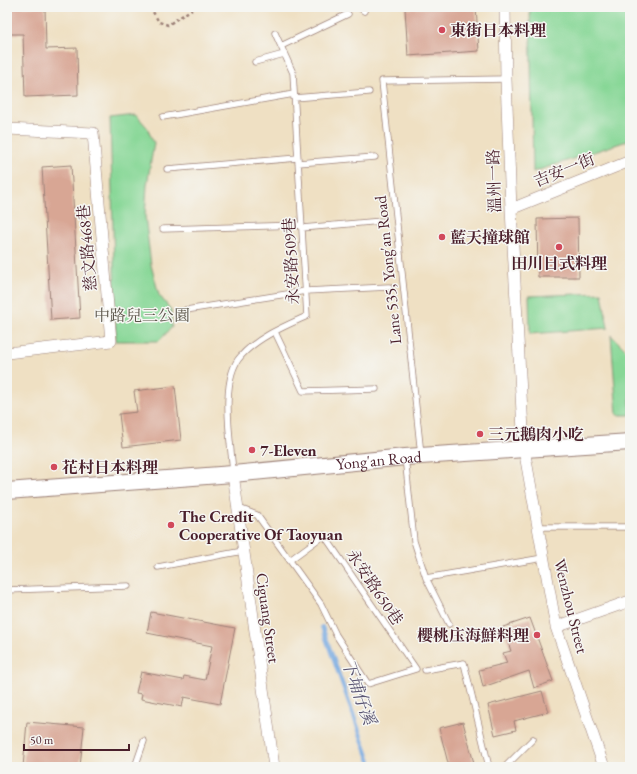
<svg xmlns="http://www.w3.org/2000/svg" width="637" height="774" font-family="'EB Garamond','Noto Serif TC',serif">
  <rect width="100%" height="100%" fill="#f6f6f2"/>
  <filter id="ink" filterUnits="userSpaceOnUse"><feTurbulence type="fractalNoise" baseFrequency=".025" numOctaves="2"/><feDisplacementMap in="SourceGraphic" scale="8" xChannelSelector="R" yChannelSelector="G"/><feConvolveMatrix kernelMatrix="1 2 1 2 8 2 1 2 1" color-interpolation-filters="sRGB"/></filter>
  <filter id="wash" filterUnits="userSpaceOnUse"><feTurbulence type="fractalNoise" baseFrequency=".012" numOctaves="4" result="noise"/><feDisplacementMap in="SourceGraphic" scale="16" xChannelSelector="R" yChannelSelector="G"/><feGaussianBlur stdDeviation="0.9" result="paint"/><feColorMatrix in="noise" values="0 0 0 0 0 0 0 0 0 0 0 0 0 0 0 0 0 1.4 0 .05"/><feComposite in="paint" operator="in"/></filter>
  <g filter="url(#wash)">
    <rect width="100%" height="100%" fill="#efe0c3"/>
    <!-- green -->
    <path fill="#87d796" stroke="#687b60" d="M530 7H630V140L533 172Z
      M136 115 146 126 154 143 147 185 145 216 151 265 159 295 171 310 172 327 159 341H116L110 118Z
      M602 293 608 328 530 334 529 296Z
      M611 335 630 354V415H617Z"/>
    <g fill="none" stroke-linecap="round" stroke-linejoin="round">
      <!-- stream -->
      <path stroke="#73a7e0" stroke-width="4" d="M322 627 372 767"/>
    </g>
    <g id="blocks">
      <!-- building -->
      <path fill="#d8a694" d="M7 7H45L46 49 77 48 78 95 25 97 23 34H7Z
        M430 7H476L479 51 408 56 405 9Z
        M71 165 80 318 51 320 42 167Z
        M578 218 579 277H538L537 219Z
        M175 386 181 440 123 447 119 414 137 412 134 391Z
        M151 612 235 628 220 704 184 697 182 707 141 699 142 694 136 693 141 672 183 680 184 676 205 680 212 646 147 633Z
        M530 618 553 681 534 688 529 671 483 687 479 670 507 663 503 653 511 651 503 627Z
        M542 691 548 712 514 721 516 730 495 735 488 705Z
        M27 722 84 727 80 767H23Z
        M463 722 475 767H449L439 728Z"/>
    </g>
  </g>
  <g filter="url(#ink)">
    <use href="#blocks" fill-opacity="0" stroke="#9c8077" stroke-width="1"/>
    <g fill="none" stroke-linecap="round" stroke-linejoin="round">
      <defs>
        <path id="lane" d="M359 7 364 11
          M281 46 348 14
          M255 62 284 54
          M294 98 369 92
          M163 117 294 94
          M298 163 375 157
          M167 169 298 158
          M302 228 382 221
          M163 229 302 225
          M186 310 306 291 389 287
          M275 332 303 391 376 389
          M421 455 382 81 506 79
          M405 457 414 541 426 578 449 624
          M233 473C231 443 219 379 241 356 258 337 285 326 307 316L293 73 275 33
          M236 507 257 515 321 604 336 635 368 684 416 669 324 535 290 560
          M538 527H629L630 530
          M158 567 243 551
          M426 578 543 558
          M7 590 128 586
          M425 670 464 663 489 767
          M135 767 144 741
          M505 767 533 739"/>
        <path id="street" d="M505 7 506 79 511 209 524 449 556 627 604 767
          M7 129 93 133 111 341 7 353
          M511 209 630 161
          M233 474 274 767
          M556 627 630 601"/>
        <g id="secondary">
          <path id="s1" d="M7 491 233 474 405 457 630 442"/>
        </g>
      </defs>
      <!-- lane casing -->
      <use href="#lane" stroke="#9c8077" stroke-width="7"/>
      <!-- street casing -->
      <use href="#street" stroke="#9c8077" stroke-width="12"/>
      <!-- secondary casing -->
      <use href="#secondary" stroke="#9c8077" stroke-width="18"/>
      <!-- path -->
      <path stroke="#9c8077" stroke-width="2.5" stroke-dasharray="3 3" stroke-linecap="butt" d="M150 7 159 22 168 25 195 7"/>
      <!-- lane -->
      <use href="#lane" stroke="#fff" stroke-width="5.5"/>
      <!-- street -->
      <use href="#street" stroke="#fff" stroke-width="11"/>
      <!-- secondary -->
      <use href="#secondary" stroke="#fff" stroke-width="16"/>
    </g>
  </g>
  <!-- markers -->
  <g fill="#d1495b" stroke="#f6f6f2" stroke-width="1.5">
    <circle cx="442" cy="30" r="4"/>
    <circle cx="442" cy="237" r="4"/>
    <circle cx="559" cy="247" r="4"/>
    <circle cx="480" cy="434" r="4"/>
    <circle cx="252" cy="450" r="4"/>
    <circle cx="54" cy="467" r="4"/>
    <circle cx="171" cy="525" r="4"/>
    <circle cx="537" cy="635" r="4"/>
  </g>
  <g text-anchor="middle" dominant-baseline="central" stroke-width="3" stroke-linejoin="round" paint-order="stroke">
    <!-- poi labels -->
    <g font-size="16" font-weight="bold" fill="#4a1f2b" stroke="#f6f6f2" text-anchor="start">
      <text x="450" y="30">東街日本料理</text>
      <text x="450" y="237">藍天撞球館</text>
      <text x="559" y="263" text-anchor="middle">田川日式料理</text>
      <text x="488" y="434">三元鵝肉小吃</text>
      <text x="260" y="450">7-Eleven</text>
      <text x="62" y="467">花村日本料理</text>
      <text x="179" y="516">The Credit<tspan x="179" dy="18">Cooperative Of Taoyuan</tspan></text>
      <text x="529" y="635" text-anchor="end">櫻桃庒海鮮料理</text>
    </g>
    <!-- street labels -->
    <g font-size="16" fill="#4a1f2b" stroke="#f6f6f2">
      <text transform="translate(564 170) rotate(-22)">吉安一街</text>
      <text transform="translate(494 181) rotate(-92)">溫州一路</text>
      <text transform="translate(87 248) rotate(-95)">慈文路468巷</text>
      <text transform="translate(291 261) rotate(-93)">永安路509巷</text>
      <text transform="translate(388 270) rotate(-96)">Lane 535, Yong'an Road</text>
      <text stroke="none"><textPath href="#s1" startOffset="373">Yong'an Road</textPath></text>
      <text transform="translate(375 587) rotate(56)">永安路650巷</text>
      <text transform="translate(571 606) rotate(76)">Wenzhou Street</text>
      <text transform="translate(268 618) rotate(82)">Ciguang Street</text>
    </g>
    <!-- park labels -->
    <g font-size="16" fill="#5c564b" stroke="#f6f6f2">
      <text x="142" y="315">中路兒三公園</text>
    </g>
    <!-- water labels -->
    <g font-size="17" font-style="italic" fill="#5a5573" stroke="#f6f6f2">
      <text transform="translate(359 692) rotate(70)">下埔仔溪</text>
    </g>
  </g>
  <!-- margin -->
  <rect width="637" height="774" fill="none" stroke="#f6f6f2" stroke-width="24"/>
  <!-- scale -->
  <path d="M24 744v6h105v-6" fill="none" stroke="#4a1f2b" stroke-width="2"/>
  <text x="30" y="744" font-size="12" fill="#4a1f2b" stroke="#f6f6f2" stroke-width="3" paint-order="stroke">50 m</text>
</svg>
